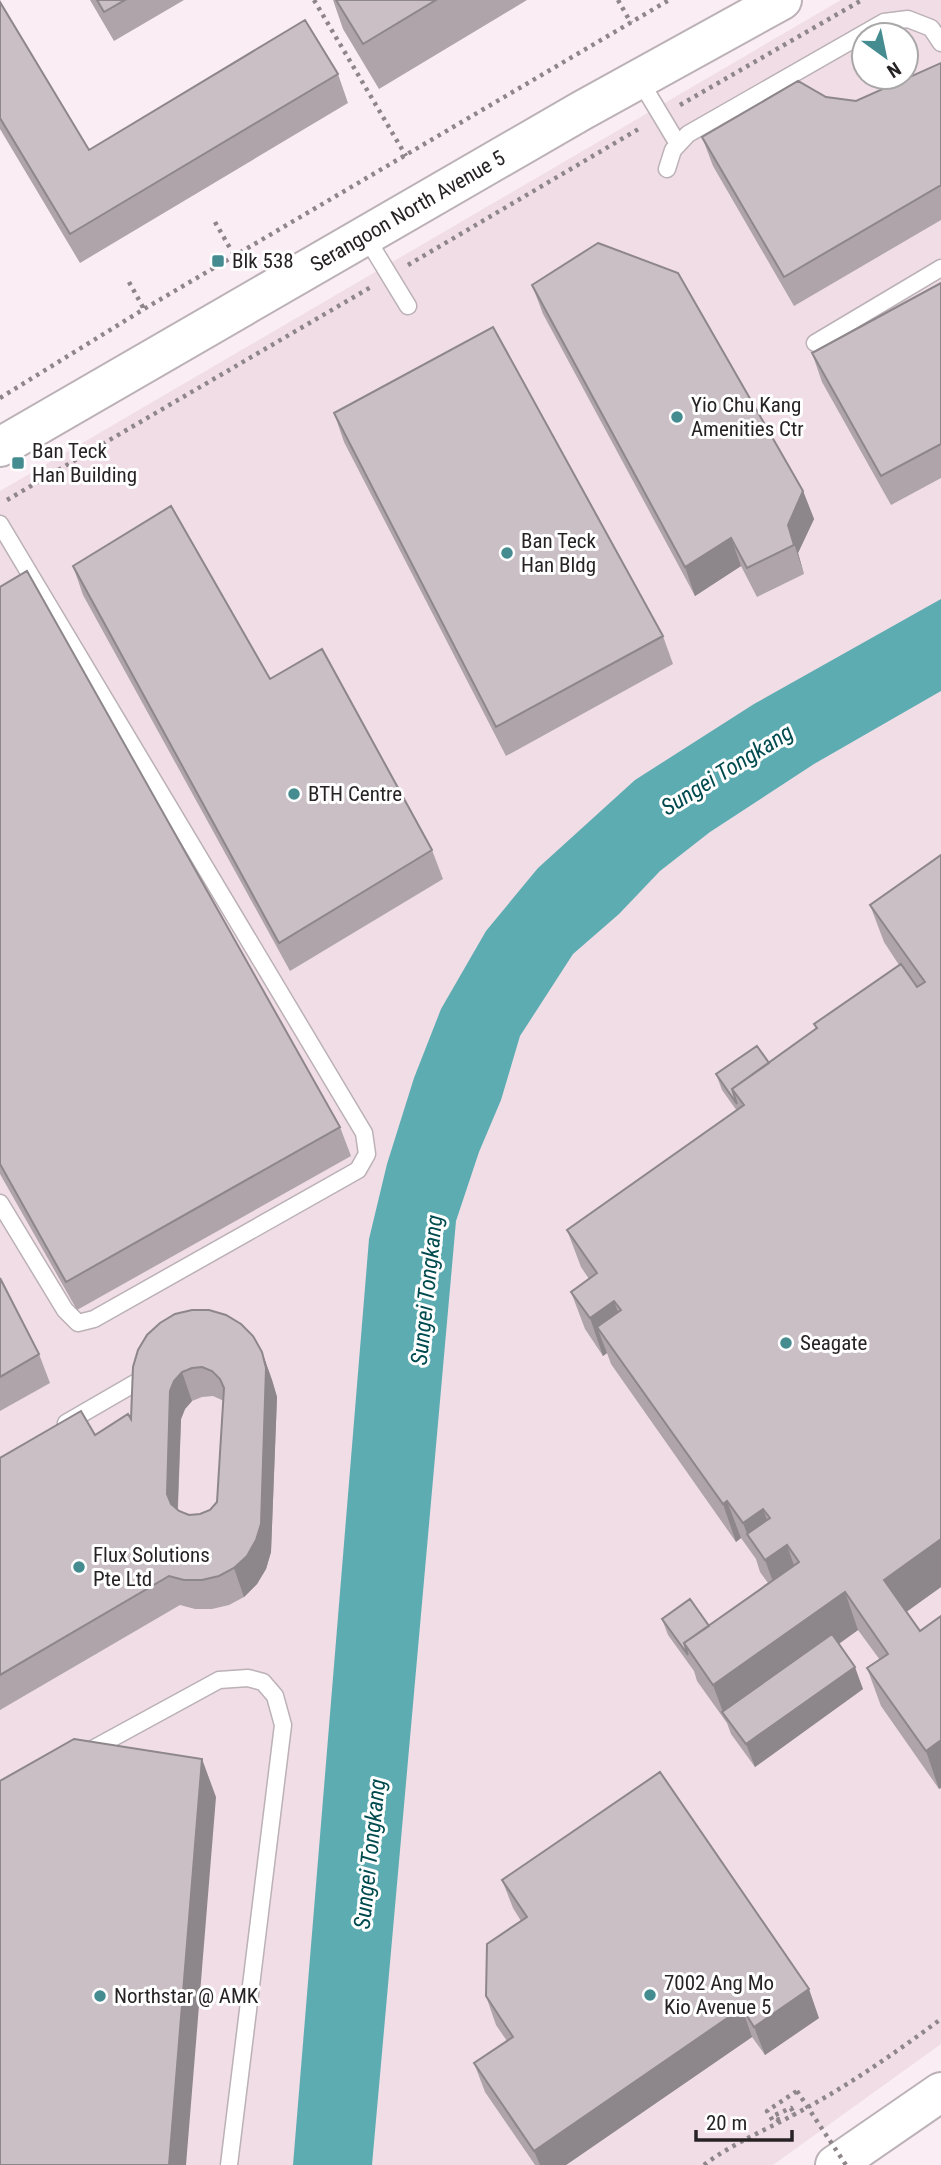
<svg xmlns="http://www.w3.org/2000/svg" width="941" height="2165" font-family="'Roboto Condensed',sans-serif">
  <rect width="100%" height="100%" fill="#faeef4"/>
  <!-- built -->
  <path fill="#f0dde6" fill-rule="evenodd" d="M841 0H941V2044L773 2165H0V491ZM864 35H906V77H864Z"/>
  <!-- water -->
  <path fill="#5dacb2" d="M941 599V691L814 764 710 832 660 871 619 914 573 954 520 1036 501 1100 479 1152 456 1221 372 2165H293L369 1239 387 1164 414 1078 441 1009 486 931 538 868 635 780 754 704Z"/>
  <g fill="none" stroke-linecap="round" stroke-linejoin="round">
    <defs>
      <path id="lane" d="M639 79 678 144
        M667 169 673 150 688 134 884 22 908 19 931 28 941 43
        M366 237 408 306
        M815 343 941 268
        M0 524 364 1133 367 1154 358 1170 94 1319 78 1323 65 1310 0 1203
        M66 1423 149 1375
        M87 1752 219 1680 248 1678 263 1682 275 1696 283 1725 229 2165"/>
      <g id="secondary">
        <path id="s1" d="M0 447 581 111 782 0"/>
      </g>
      <path id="primary" d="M835 2165 941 2092"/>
    </defs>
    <!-- lane casing -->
    <use href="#lane" stroke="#bbb1b6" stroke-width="19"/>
    <!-- secondary casing -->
    <use href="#secondary" stroke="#bbb1b6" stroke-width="42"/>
    <!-- primary casing -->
    <use href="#primary" stroke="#bbb1b6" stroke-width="42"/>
    <!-- path -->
    <path stroke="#8e868a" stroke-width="4.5" stroke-dasharray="3.5 5" stroke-linecap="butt" d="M314 0 406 156
      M618 0 631 23
      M680 105 862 0
      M215 222 234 255
      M408 265 642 127
      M129 282 144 309
      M0 398 144 309 669 0
      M7 500 371 287
      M780 2119 773 2121 767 2111 797 2091
      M779 2122 775 2115 791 2108 794 2114 792 2115
      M704 2165C733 2143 766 2130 797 2113 848 2086 895 2053 941 2019"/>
    <!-- lane -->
    <use href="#lane" stroke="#fff" stroke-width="16"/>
    <!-- secondary -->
    <use href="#secondary" stroke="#fff" stroke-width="38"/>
    <!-- primary -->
    <use href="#primary" stroke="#fff" stroke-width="38"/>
    <!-- path-bridge -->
    <path stroke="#8e868a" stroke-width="4.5" stroke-dasharray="3.5 5" stroke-linecap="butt" d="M797 2091 846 2165"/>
  </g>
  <!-- wall -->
  <path fill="#aea4a9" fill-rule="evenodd" d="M90 0H184L114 41Z
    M333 0H527L379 89 343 29Z
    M0 2 89 150 338 74 348 103 80 263 0 129Z
    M941 63V220L794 306 713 166 702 137 826 97 856 101Z
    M941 283V478L891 505 822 382 812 353Z
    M532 285 803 491 814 519 798 553 804 574 757 597 741 566 695 596 543 314Z
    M334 413 663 636 673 664 506 756 344 442Z
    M73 566 270 679 432 850 443 879 290 971 83 595Z
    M0 587 340 1127 351 1156 77 1310 0 1174Z
    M941 855V1587L906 1611 939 1789 881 1706 867 1668 880 1660 858 1630 839 1644 863 1689 755 1767 731 1734 727 1723 697 1681 694 1671 668 1635 662 1619 709 1626 768 1583 760 1572 756 1559 741 1538 736 1542 611 1364 607 1353 603 1356 585 1329 571 1292 589 1279 581 1267 567 1230 737 1111 722 1090 716 1074 769 1063 816 1029 814 1024 899 965 884 942 870 905Z
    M0 1278 39 1354 50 1383 0 1411Z
    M262 1352 272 1380 277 1397 271 1552 266 1569 257 1584 244 1597 229 1605 212 1609H195L180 1605 0 1710V1458L95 1435 131 1419 133 1367ZM213 1396 224 1401 217 1502 210 1510 200 1514 189 1515 178 1510 181 1419 185 1409 192 1401 202 1397Z
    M502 1880 819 2018 765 2055 752 2037 566 2165H535L485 2092 474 2063 507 2041 496 2025 486 1996 521 1921 513 1908Z"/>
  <!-- shaded-wall -->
  <path fill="#8d868a" d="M803 491 814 519 798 553 804 574 788 525Z
    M731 538 741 566 695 596 685 567Z
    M614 1301 628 1339 597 1327 607 1353 603 1356 590 1318Z
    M262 1352 272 1380 277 1397 271 1552 266 1569 257 1584 244 1597 234 1568Z
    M182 1372 192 1401 185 1409 181 1419 177 1523 167 1494 170 1391 174 1381Z
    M727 1501 741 1538 736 1542 723 1504Z
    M763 1509 777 1546 748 1536 743 1523Z
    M941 1539V1587L898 1618 884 1580Z
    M787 1545 800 1583 779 1598 765 1560Z
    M845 1592 858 1630 729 1721 722 1712 727 1723 713 1685Z
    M855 1667 863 1689 755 1767 746 1744Z
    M941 1740V1788L939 1789 926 1751Z
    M202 1759 216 1797 186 2165H169Z
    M809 1989 819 2018 765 2055 754 2027Z
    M742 2008 752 2037 566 2165H540L534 2151Z"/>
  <!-- building -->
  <path fill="#cabfc5" stroke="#8d868a" stroke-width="2" fill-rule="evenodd" d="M97 0H125L104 12Z
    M336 0H436L363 44Z
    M0 2 89 150 305 20 338 74 70 234 0 118Z
    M941 63V185L784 277 702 137 798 81 826 97 856 101Z
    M598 243 678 273 803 491 788 525 794 545 747 568 731 538 685 567 532 285Z
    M941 283V444L881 476 812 353Z
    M493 327 663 636 496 727 334 413Z
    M171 506 270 679 322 649 432 850 279 943 73 566Z
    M27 571 340 1127 66 1282 0 1164V587Z
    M941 855V1539L884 1580 920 1631 941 1616V1740L926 1751 867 1668 888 1654 845 1592 713 1685 684 1643 799 1562 787 1545 765 1560 747 1534 770 1518 763 1509 743 1523 727 1501 723 1504 597 1327 621 1310 614 1301 590 1318 571 1292 597 1273 567 1230 744 1105 732 1089 817 1028 814 1024 901 964 917 987 925 982 870 905Z
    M757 1046 769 1063 732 1089 737 1104 716 1074Z
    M0 1278 39 1354 0 1377Z
    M192 1310H209L226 1315 241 1324 253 1336 262 1352 266 1368 261 1524 256 1540 247 1556 234 1568 219 1576 202 1580H184L169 1576 0 1675V1458L81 1411 95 1435 128 1414 131 1419 133 1367 138 1350 147 1335 160 1323 175 1314ZM202 1367 212 1371 220 1379 224 1388 217 1502 210 1510 200 1514 189 1515 179 1511 171 1504 167 1494 170 1391 174 1381 182 1372 192 1368Z
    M690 1599 709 1626 684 1643 688 1655 662 1619Z
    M832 1634 855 1667 746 1744 722 1712Z
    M74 1739 202 1759 169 2165H0V1781Z
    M660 1772 809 1989 754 2027 742 2008 534 2151 474 2063 513 2037 486 1996 487 1944 527 1917 502 1880Z"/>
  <!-- markers -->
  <g fill="#458c91" stroke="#fff" stroke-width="2.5">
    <rect x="211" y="254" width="14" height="14" rx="3.5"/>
    <circle cx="677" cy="417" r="7"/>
    <rect x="11" y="456" width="14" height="14" rx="3.5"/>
    <circle cx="507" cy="553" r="7"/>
    <circle cx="294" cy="794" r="7"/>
    <circle cx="786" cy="1343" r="7"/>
    <circle cx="79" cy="1567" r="7"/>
    <circle cx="650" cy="1995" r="7"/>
    <circle cx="100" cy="1996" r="7"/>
  </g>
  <g text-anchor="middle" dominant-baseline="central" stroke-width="6" stroke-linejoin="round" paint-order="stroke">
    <!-- street labels -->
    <g font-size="21" fill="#272325" stroke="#fff">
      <text stroke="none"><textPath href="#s1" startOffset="471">Serangoon North Avenue 5</textPath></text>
    </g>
    <!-- poi labels -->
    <g font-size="21" fill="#272325" stroke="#fff" text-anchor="start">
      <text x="232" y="261">Blk 538</text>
      <text x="691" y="405">Yio Chu Kang<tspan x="691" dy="24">Amenities Ctr</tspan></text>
      <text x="32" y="451">Ban Teck<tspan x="32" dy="24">Han Building</tspan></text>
      <text x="521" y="541">Ban Teck<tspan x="521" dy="24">Han Bldg</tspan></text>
      <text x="308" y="794">BTH Centre</text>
      <text x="800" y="1343">Seagate</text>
      <text x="93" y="1555">Flux Solutions<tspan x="93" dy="24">Pte Ltd</tspan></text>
      <text x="664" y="1983">7002 Ang Mo<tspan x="664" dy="24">Kio Avenue 5</tspan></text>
      <text x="114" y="1996">Northstar @ AMK</text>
    </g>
    <!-- water labels -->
    <g font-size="23" font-style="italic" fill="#004b4f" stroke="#fff">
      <text transform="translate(727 770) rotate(-32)">Sungei Tongkang</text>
      <text transform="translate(427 1290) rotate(-84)">Sungei Tongkang</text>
      <text transform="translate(370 1854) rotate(-84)">Sungei Tongkang</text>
    </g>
  </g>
  <!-- north arrow -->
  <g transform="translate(885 56) rotate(147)"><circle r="33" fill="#ffffff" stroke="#a9a7a8" stroke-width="2"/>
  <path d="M0-5L12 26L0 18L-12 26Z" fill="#458c91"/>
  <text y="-10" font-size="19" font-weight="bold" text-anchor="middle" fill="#272325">N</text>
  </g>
  <!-- scale -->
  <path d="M696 2130v10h96v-10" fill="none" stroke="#272325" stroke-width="3.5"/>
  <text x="706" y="2130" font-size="21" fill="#272325" stroke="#ffffff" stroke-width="5" paint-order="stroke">20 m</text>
</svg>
